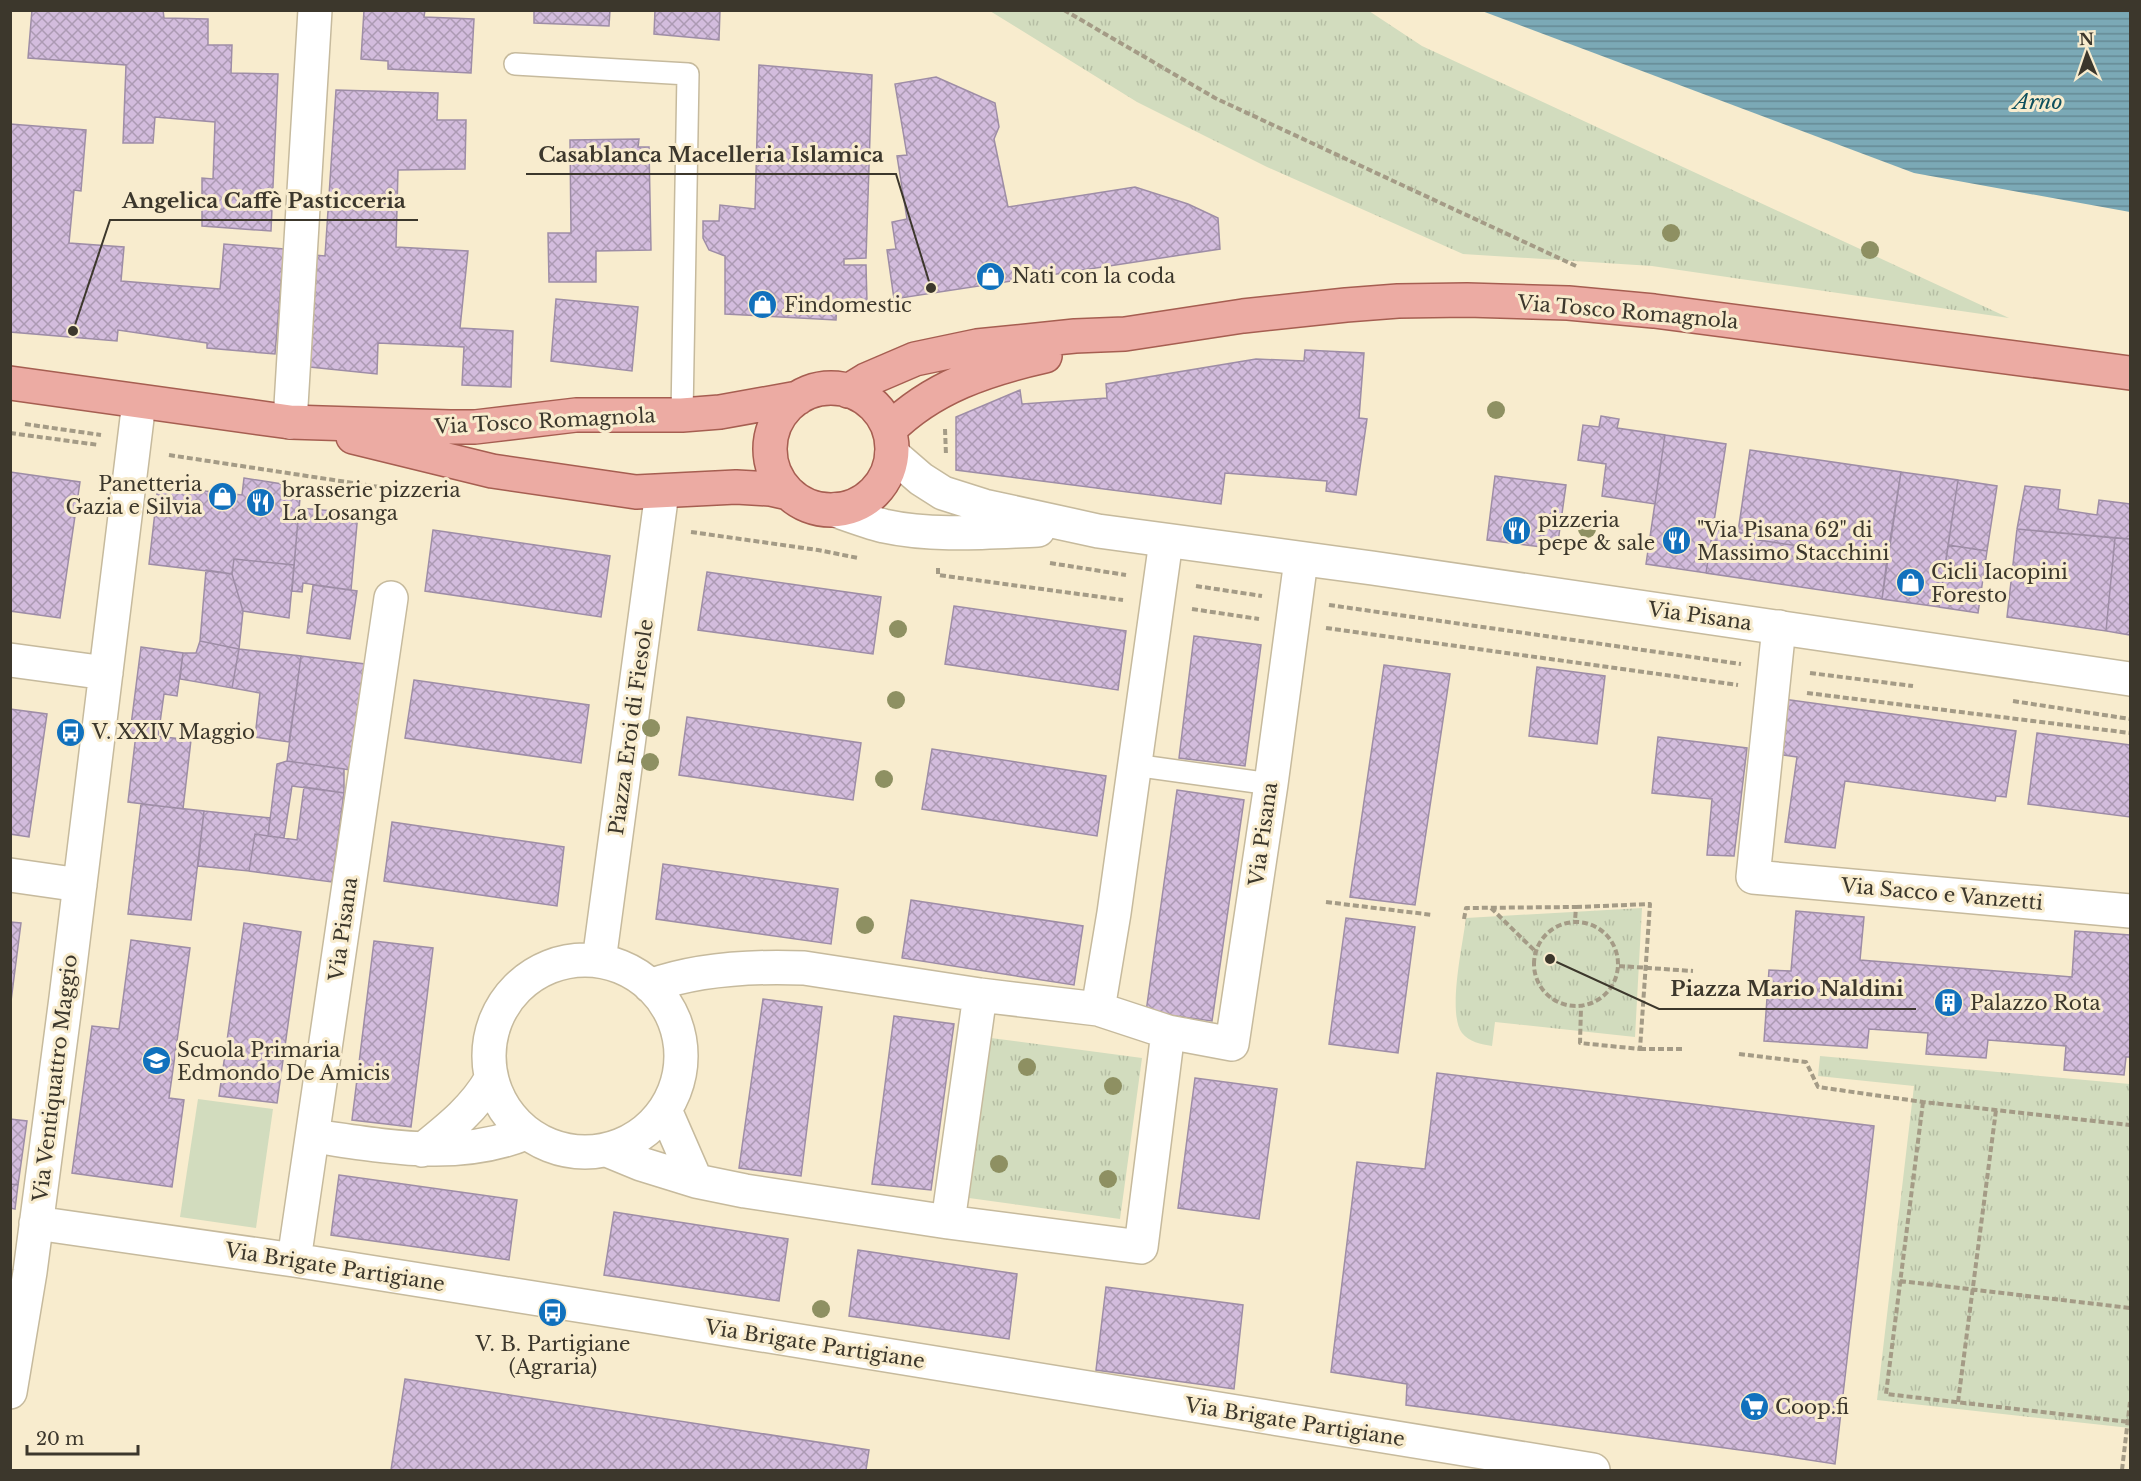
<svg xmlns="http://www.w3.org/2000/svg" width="2141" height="1481" font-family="'Libre Baskerville',serif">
  <defs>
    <pattern id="grass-tufts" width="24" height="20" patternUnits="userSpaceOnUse" patternTransform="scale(1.5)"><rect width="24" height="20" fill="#d2dcbe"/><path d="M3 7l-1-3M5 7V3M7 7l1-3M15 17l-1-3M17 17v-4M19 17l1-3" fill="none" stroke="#b5bda3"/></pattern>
    <pattern id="water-rules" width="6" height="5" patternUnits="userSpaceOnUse" patternTransform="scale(1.5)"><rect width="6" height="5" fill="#7ba9b6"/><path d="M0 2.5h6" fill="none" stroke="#668a94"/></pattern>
    <pattern id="building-cross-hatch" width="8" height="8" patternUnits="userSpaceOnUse" patternTransform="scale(1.5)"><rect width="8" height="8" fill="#d3bcdd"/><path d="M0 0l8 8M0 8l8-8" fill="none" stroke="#ac9ab3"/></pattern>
  </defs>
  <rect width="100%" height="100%" fill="#f8ecce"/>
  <!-- grass -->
  <path fill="url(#grass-tufts)" d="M990 11H1369L1422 46 2009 318 1652 266 1463 254 1267 167 1137 102Z
    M1642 908 1635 1037 1495 1022 1492 1046C1481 1044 1469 1042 1462 1033 1447 1013 1463 944 1466 918Z
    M991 1038 1142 1058 1120 1219 969 1198Z
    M1820 1056 2130 1084V1428L1877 1400 1914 1086 1818 1076Z"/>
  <!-- pitch -->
  <path fill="#d2dcbe" d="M198 1099 273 1109 256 1228 180 1217Z"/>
  <!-- water -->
  <path fill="url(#water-rules)" d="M1482 11H2130V212L1914 173Z"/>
  <!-- building -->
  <path fill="url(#building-cross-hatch)" stroke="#9e8da6" stroke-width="1.5" d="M32 10H163L164 18 208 19V45H232L231 73 278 74 271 231 202 226V178L213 179 215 122 155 117 153 143H123L126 65 28 58Z
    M364 10H425L424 17 474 19 471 73 388 69V61L361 59Z
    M534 10H610L609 26 534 23Z
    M655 10H720L719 40 654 34Z
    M759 65 872 75 866 258 844 259V265H866L867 302H837L836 320 725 314V256L709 250 703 238V221H719L720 205 755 209Z
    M936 77 995 103 999 127 994 139 1008 207 1135 187 1188 204 1218 218 1220 249 894 299 887 250 896 249 892 222 907 219 897 156 907 155 895 84Z
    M336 90 438 93 437 120H466L465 169 398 170 396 247 468 251 460 328 513 331 511 387 462 385 464 347 378 343 377 374 310 367 315 255 325 256Z
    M10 124 86 130 81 191 74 190 69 243 124 247 121 281 220 289 224 244 284 249 275 354 207 348V343L118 330 117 341 10 332Z
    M639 139 638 147H649L651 250 596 251V282H549L548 233H571L570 140Z
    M556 299 638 307 632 371 551 361Z
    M1305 350 1364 353 1359 418 1367 419 1356 495 1326 491 1327 481 1225 473 1221 504 956 470V417L1020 390 1022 404 1107 398 1106 384 1256 359 1304 361Z
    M1601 416 1619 419 1617 428 1665 435 1655 504 1602 496 1606 464 1578 460 1583 425 1599 427Z
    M1665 435 1726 444 1706 573 1646 564Z
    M1750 450 1901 472 1887 559 1758 540 1759 536 1738 532Z
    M10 472 80 482 60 618 10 611Z
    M1901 472 1958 480 1939 607 1882 599Z
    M1495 476 1566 485 1557 549 1487 540Z
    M244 478 301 487 294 565 234 559 232 574 149 564 158 486 242 495Z
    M1958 480 1997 486 1987 551 1948 545Z
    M2025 486 2060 490 2058 509 2097 515 2099 500 2130 504V539L2017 529Z
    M299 508 358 513 351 590 303 583 302 592 292 591Z
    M1713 529 1759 536 1758 540 1887 559 1882 599 1706 573Z
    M2017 529 2115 538 2106 631 2007 617Z
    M433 530 610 556 601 617 425 591Z
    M2115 538 2130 539V635L2106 631Z
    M1948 545 1987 551 1978 613 1939 607Z
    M234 559 294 565 289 618 243 611 232 574Z
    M206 570 232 574 243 611 239 649 200 641Z
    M707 572 881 597 873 654 698 630Z
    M313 585 357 591 350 639 307 633Z
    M954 606 1126 631 1118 690 945 664Z
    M1194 636 1261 645 1245 766 1179 758Z
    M200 641 239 649 232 688 180 679 183 653H196Z
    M141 647 183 653 177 696 164 694 158 737 130 733Z
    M239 649 301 656 289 742 255 737 260 693 232 688Z
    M301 656 365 664 350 770 287 761Z
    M1384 665 1450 674 1415 905 1350 897Z
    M1537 667 1605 676 1597 744 1529 736Z
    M414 680 589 705 581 763 405 738Z
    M1783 699 2016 731 2006 797 1996 796 1995 801 1845 781 1835 848 1785 842 1797 757 1776 754Z
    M10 709 47 714 29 837 10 834Z
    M687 717 861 743 853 800 679 775Z
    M2037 733 2130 745V817L2028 804Z
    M136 734 191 740 183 809 128 802Z
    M1658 737 1747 748 1734 856 1707 855 1712 799 1652 793Z
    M932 749 1106 776 1097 836 922 809Z
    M287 761 344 769V793L292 786 284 838 268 836 277 764Z
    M304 787 344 793 332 882 249 871 255 834 297 840Z
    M1177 790 1244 800 1212 1021 1146 1012Z
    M141 804 204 811 191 920 128 914Z
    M204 811 270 818 268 836 255 834 249 871 198 866Z
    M392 822 564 847 557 906 384 881Z
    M663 864 838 889 831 944 656 919Z
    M911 900 1083 926 1074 985 902 958Z
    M1796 911 1864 917 1860 960 2072 977 2075 931 2130 935V1057H2126L2124 1075 2064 1070 2066 1046 1988 1040 1986 1058 1926 1054 1928 1033 1869 1029 1867 1048 1764 1041 1769 970 1791 971Z
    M1346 918 1415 927 1398 1053 1329 1044Z
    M10 922 21 923 10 1009Z
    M244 923 301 932 277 1103 219 1096Z
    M131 940 190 948 169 1098 184 1100 172 1187 72 1173 92 1026 119 1029Z
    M374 941 433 948 411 1127 352 1120Z
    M763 999 822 1007 801 1176 739 1168Z
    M894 1016 954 1024 931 1190 872 1184Z
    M1437 1073 1874 1126 1835 1464 1770 1454 1406 1405 1407 1384 1331 1372 1357 1162 1425 1169Z
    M1195 1078 1277 1089 1259 1219 1178 1208Z
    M10 1119 27 1121 18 1185 10 1184Z
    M339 1175 517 1200 509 1260 331 1235Z
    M10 1184 18 1185 15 1209 10 1208Z
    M614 1212 788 1239 779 1301 604 1275Z
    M858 1250 1017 1274 1009 1339 849 1316Z
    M1106 1287 1243 1305 1234 1389 1096 1370Z
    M405 1379 869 1450 866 1470H391Z"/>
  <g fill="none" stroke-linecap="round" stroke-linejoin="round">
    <defs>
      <path id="lane" d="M515 64 688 74 682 415
        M1134 765 1271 784"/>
      <path id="street" d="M290 422 315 10
        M1779 627 1753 877 2130 911
        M10 660 106 673
        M10 875 80 885
        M489 1056a96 96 0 1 1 192 0a96 96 0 1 1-192 0Z
        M599 961 662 492
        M650 986C697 969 754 966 804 968L980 995 1098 1009 1168 1032 1232 1044 1271 784 1301 560
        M1098 1009 1114 913 1166 541
        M665 1110 696 1181
        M313 1136C385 1146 456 1161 526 1133
        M422 1150C448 1129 474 1109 491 1079
        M607 1150 641 1164 696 1181 745 1191 948 1222 1141 1247 1168 1032
        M948 1222 980 995
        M36 1223 294 1260 646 1316 1593 1470
        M294 1260 391 598
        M10 1392 30 1272 66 998 139 402"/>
      <path id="secondary" d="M892 454 921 479 943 493 984 506 1098 531 1372 568 2130 679
        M835 510C852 516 868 522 884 526 934 537 988 532 1038 530"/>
      <path id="primary" d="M10 383 290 422 450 427H475L576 415H682L720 412 798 398
        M770 449a61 61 0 1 1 122 0a61 61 0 1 1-122 0Z
        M848 391 866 380 915 359 977 346 1075 336 1125 334 1243 316 1346 305 1398 301 1467 300 1568 303 1654 311 2130 373
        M889 430C932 387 987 369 1045 356
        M353 437 492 471 636 492 736 487 770 489 788 493"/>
    </defs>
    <!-- lane casing -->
    <use href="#lane" stroke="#c6ba9d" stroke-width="24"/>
    <!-- street casing -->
    <use href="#street" stroke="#c6ba9d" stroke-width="36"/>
    <!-- secondary casing -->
    <use href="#secondary" stroke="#c6ba9d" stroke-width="36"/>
    <!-- primary casing -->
    <use href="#primary" stroke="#a65e51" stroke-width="36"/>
    <!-- path -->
    <path stroke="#a49b86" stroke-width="4" stroke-dasharray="6 3" stroke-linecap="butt" d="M1064 10 1215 98 1576 266
      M25 424 101 435
      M945 429 946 455
      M10 433 99 445
      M169 455 419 493
      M691 532 818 550 858 558
      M1050 563 1126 575
      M938 568V575L1123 600
      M1196 586 1262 596
      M1329 605 1741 664
      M1192 609 1259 619
      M1326 628 1738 685
      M1810 673 1913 686
      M1807 693 2130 733
      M2013 701 2130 719
      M1326 902 1433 915
      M1576 907 1650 904 1640 1049 1580 1043 1581 1007
      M1491 908 1535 951
      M1464 919 1466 908 1576 907 1575 921
      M1534 964a42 42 0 1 1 84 0a42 42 0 1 1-84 0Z
      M1619 966 1693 971
      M1640 1049H1684
      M1739 1054 1806 1062 1818 1087 1923 1102 2130 1125
      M1923 1102 1886 1394 2129 1422
      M1900 1281 2130 1308
      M1958 1402 1996 1110
      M2122 1470 2130 1402"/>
    <!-- lane -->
    <use href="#lane" stroke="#fff" stroke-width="21"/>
    <!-- street -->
    <use href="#street" stroke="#fff" stroke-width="33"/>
    <!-- secondary -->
    <use href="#secondary" stroke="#fff" stroke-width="33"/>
    <!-- primary -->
    <use href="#primary" stroke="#ecaba3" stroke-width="33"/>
  </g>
  <!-- trees -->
  <g fill="#8e9062">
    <circle cx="1671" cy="233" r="9"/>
    <circle cx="1870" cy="250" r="9"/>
    <circle cx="1496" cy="410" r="9"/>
    <circle cx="1587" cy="529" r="9"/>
    <circle cx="898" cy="629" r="9"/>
    <circle cx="896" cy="700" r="9"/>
    <circle cx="651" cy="728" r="9"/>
    <circle cx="650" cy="762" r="9"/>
    <circle cx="884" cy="779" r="9"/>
    <circle cx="865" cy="925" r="9"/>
    <circle cx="1027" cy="1067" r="9"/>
    <circle cx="1113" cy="1086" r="9"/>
    <circle cx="999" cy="1164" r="9"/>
    <circle cx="1108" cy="1179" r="9"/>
    <circle cx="821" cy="1309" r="9"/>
  </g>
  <!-- icons -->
  <defs>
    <symbol id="shop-disc" viewBox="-11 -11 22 22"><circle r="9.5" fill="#1171bd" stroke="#f8ecce"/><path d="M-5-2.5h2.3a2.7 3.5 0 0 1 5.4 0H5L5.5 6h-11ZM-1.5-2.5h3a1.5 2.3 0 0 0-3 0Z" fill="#fff"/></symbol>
    <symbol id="restaurant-disc" viewBox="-11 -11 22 22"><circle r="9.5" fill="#1171bd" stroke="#f8ecce"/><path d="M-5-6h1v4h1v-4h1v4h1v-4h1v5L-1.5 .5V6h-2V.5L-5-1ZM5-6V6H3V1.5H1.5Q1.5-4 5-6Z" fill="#fff"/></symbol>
    <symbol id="bus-disc" viewBox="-11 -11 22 22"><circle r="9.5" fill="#1171bd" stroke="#f8ecce"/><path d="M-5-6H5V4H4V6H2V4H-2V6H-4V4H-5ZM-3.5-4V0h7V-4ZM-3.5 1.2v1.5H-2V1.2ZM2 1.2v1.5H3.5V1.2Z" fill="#fff"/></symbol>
    <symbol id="building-disc" viewBox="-11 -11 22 22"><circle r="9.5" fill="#1171bd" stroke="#f8ecce"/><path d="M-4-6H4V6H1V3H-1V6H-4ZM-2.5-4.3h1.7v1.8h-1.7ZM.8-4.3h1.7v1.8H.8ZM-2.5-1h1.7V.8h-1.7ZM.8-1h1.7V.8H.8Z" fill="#fff"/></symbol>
    <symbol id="school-disc" viewBox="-11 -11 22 22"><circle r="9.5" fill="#1171bd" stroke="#f8ecce"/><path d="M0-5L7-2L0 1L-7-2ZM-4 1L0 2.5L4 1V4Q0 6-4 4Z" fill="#fff"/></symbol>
    <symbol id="supermarket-disc" viewBox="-11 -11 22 22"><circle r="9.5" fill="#1171bd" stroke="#f8ecce"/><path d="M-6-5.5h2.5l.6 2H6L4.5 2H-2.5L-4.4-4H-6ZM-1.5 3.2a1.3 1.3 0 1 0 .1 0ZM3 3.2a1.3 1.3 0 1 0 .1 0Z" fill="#fff"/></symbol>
  </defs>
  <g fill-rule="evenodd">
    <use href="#shop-disc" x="974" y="260" width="33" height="33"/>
    <use href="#shop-disc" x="746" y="288" width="33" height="33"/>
    <use href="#shop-disc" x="206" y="480" width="33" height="33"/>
    <use href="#restaurant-disc" x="244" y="486" width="33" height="33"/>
    <use href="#restaurant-disc" x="1500" y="514" width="33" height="33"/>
    <use href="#restaurant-disc" x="1660" y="524" width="33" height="33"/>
    <use href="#shop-disc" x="1894" y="566" width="33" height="33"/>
    <use href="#bus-disc" x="54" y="716" width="33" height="33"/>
    <use href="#building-disc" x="1932" y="986" width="33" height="33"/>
    <use href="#school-disc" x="140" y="1044" width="33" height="33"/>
    <use href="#bus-disc" x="536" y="1296" width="33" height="33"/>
    <use href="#supermarket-disc" x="1738" y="1390" width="33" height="33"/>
  </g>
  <g text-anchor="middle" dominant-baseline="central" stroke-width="6" stroke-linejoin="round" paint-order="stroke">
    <!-- poi labels -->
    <g font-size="20" fill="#3c372c" stroke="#f8ecce" text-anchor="start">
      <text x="1012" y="276">Nati con la coda</text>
      <text x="784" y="305">Findomestic</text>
      <text x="202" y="484" text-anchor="end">Panetteria<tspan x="202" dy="23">Gazia e Silvia</tspan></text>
      <text x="282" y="490">brasserie pizzeria<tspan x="282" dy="23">La Losanga</tspan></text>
      <text x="1538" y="520">pizzeria<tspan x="1538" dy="23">pepe &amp; sale</tspan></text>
      <text x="1697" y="530">"Via Pisana 62" di<tspan x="1697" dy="23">Massimo Stacchini</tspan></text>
      <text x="1931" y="572">Cicli Iacopini<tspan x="1931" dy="23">Foresto</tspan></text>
      <text x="92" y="732">V. XXIV Maggio</text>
      <text x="1970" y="1003">Palazzo Rota</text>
      <text x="177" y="1050">Scuola Primaria<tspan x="177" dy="23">Edmondo De Amicis</tspan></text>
      <text x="553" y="1344" text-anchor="middle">V. B. Partigiane<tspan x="553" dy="23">(Agraria)</tspan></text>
      <text x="1775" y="1407">Coop.fi</text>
    </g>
    <!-- street labels -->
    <g font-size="20" fill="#3c372c" stroke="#f8ecce">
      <text transform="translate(1628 312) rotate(5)">Via Tosco Romagnola</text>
      <text transform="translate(545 421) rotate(-3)">Via Tosco Romagnola</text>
      <text transform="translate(1700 616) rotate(8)">Via Pisana</text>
      <text transform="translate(631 727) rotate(-82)">Piazza Eroi di Fiesole</text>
      <text transform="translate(1263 834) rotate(-82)">Via Pisana</text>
      <text transform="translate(1942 894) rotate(5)">Via Sacco e Vanzetti</text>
      <text transform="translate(343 929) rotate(-82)">Via Pisana</text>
      <text transform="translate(55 1078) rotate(-83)">Via Ventiquattro Maggio</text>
      <text transform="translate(335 1267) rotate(9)">Via Brigate Partigiane</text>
      <text transform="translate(815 1344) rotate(9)">Via Brigate Partigiane</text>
      <text transform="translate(1295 1422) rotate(9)">Via Brigate Partigiane</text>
    </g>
    <!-- water labels -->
    <g font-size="21" font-style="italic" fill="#0d4f5d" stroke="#f8ecce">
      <text x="2038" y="102">Arno</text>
    </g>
  </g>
  <!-- callouts -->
  <path fill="none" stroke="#3c372c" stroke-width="2" d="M931 288L896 174H526M73 331L110 220H418M1550 959L1659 1009H1916"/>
  <g fill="#3c372c" stroke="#f8ecce" stroke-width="2">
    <circle cx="931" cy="288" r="6"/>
    <circle cx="73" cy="331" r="6"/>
    <circle cx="1550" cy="959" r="6"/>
  </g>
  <g font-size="21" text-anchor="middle" font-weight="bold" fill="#3c372c" stroke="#f8ecce" stroke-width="6" stroke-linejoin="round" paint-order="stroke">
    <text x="711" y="162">Casablanca Macelleria Islamica</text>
    <text x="264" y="208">Angelica Caffè Pasticceria</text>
    <text x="1787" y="996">Piazza Mario Naldini</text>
  </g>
  <!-- border -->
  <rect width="2141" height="1481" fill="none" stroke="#3c372c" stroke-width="24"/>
  <!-- north arrow -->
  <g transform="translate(2087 54) rotate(358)" stroke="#f8ecce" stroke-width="4.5" paint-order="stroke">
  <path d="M0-4.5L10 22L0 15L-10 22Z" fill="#3c372c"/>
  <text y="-9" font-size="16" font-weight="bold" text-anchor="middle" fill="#3c372c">N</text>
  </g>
  <!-- scale -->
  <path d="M27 1445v9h111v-9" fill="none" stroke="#3c372c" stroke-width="3"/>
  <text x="36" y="1445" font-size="18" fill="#3c372c" stroke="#f8ecce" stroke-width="4.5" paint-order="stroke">20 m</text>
</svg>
